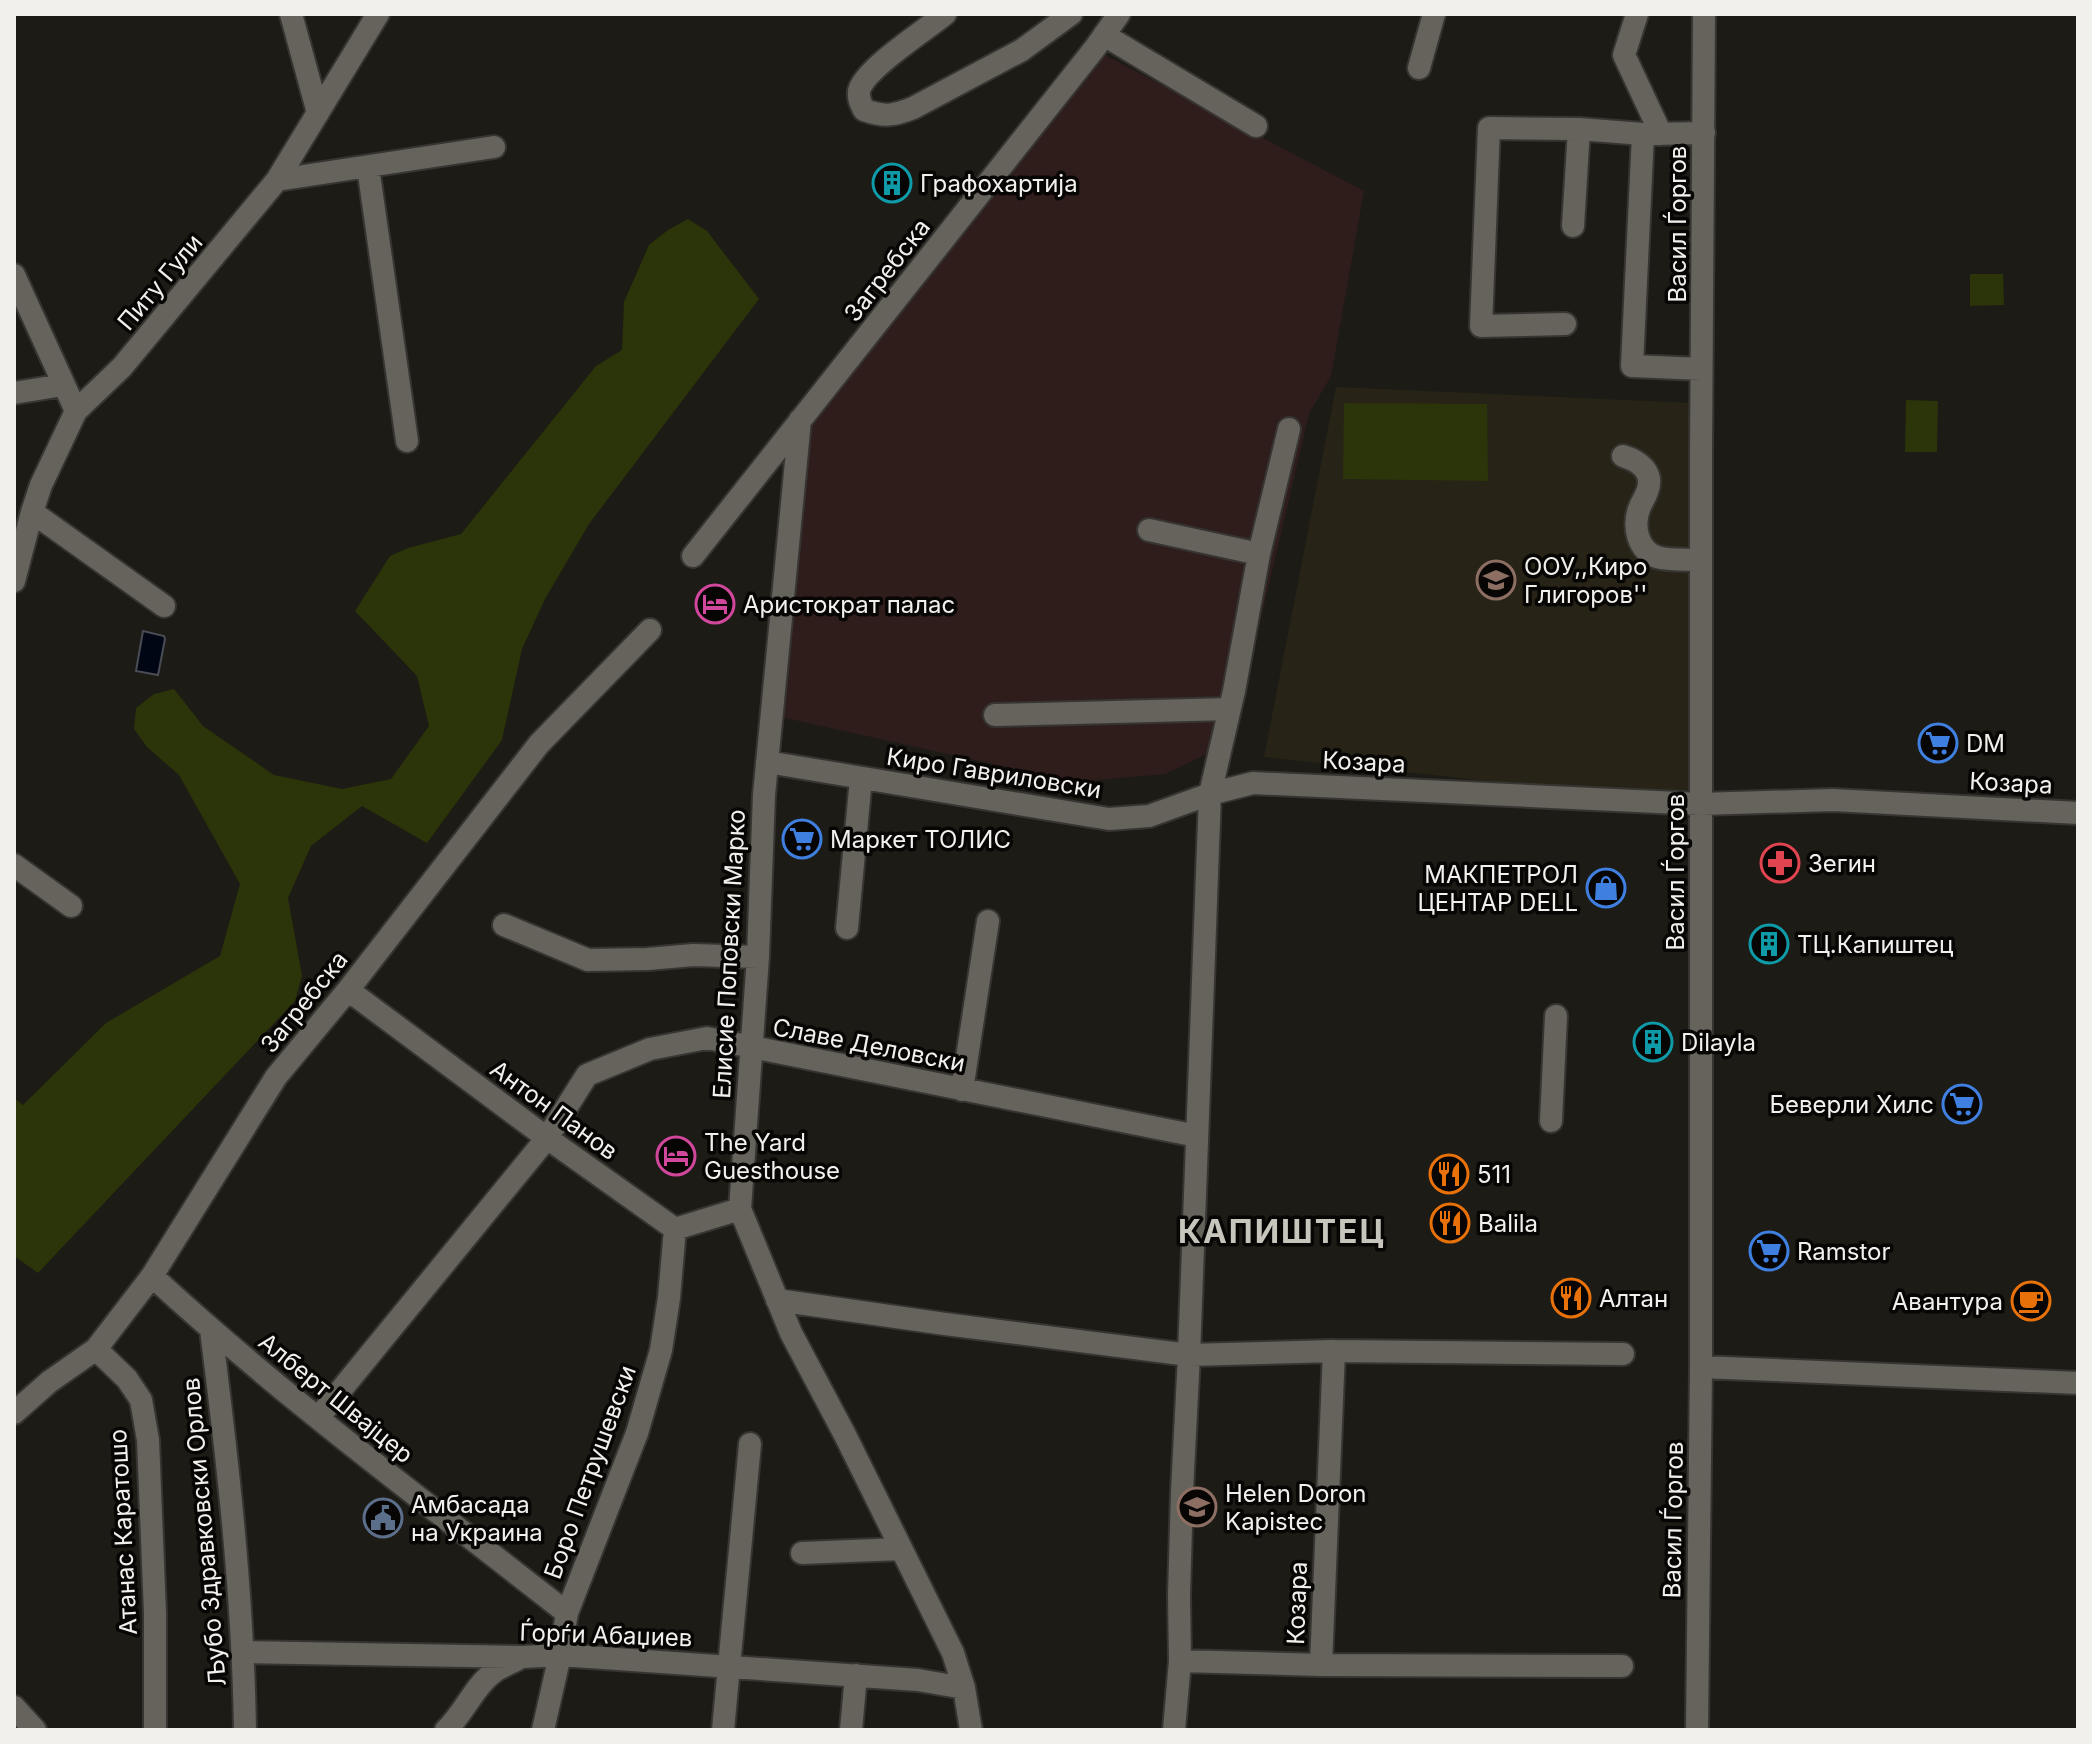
<svg xmlns="http://www.w3.org/2000/svg" width="2092" height="1744" font-family="Inter,sans-serif">
  <rect width="100%" height="100%" fill="#1d1b15"/>
  <!-- built -->
  <path fill="#272417" d="M1336 387 1693 403V803L1264 757Z"/>
  <!-- medical -->
  <path fill="#2f1d1c" d="M1103 54 1364 191 1331 376 1309 414 1232 742 1165 774 1074 782 781 717 803 431Z"/>
  <!-- green -->
  <path fill="#2c3409" d="M688 219 707 231 759 299 589 524 545 599 522 649 502 740 427 843 362 806 311 846 288 898 302 976 295 1001 38 1273 14 1256V1098L23 1105 106 1023 220 956 240 884 179 775 147 747 134 729 136 708 154 694 174 689 203 726 274 775 342 789 391 779 429 726 417 676 355 611 390 556 408 548 461 534 596 366 622 350 624 302 649 245 668 230Z
    M1970 274H2003L2004 305 1970 306Z
    M1906 400 1938 401 1937 452H1905Z
    M1344 403 1487 404 1488 481 1343 479Z"/>
  <!-- water -->
  <path fill="#000614" stroke="#494c55" stroke-width="2" d="M143 631 164 636 165 639 158 675 136 671Z"/>
  <g fill="none" stroke-linecap="round" stroke-linejoin="round">
    <defs>
      <path id="minor" d="M291 14 318 113
        M945 14C926 30 864 69 859 91 858 99 861 104 864 110 884 117 893 116 913 108L1022 50 1071 14
        M1637 14 1624 55 1661 134
        M1104 35 1256 126
        M1419 68 1434 14
        M1649 134 1704 133
        M368 167 407 441
        M277 180 494 147
        M1573 226 1579 129
        M14 275 76 411
        M1565 324 1481 326 1489 128 1579 129 1643 134 1632 366 1701 369
        M14 393 63 385
        M800 420 764 795 758 957 740 1209 791 1333 845 1435 953 1653 964 1688 971 1730
        M1623 456C1639 461 1655 472 1647 492 1645 498 1641 503 1639 509 1633 526 1637 550 1657 557 1670 561 1687 559 1701 560
        M32 512 164 606
        M1149 530 1259 554
        M693 556 1095 48 1119 14
        M14 581 32 512 41 485 76 411 122 367 277 180 378 14
        M995 715 1230 709
        M767 762 1109 819 1149 816 1210 794 1253 783 1700 804 1833 800 2078 813
        M14 865 71 906
        M504 925 588 960 648 959 693 955 758 957
        M847 928 861 778
        M348 990 547 1138 675 1229 740 1209
        M962 1090 988 921
        M1551 1121 1556 1016
        M152 1276C283 1397 427 1503 567 1613
        M777 1300 945 1324 1189 1355 1334 1351 1623 1354
        M211 1330C228 1463 243 1596 245 1730
        M96 1349 127 1379 141 1400 148 1440 155 1613V1730
        M1701 1367 2078 1383
        M14 1413 49 1382 96 1349 152 1276 276 1077 348 990 539 744 650 630
        M318 1418 547 1138 587 1075 650 1049 707 1038 1197 1136
        M802 1553 901 1549
        M244 1652 523 1657 560 1655 918 1680 964 1688
        M1180 1661 1321 1665 1622 1666
        M1321 1665 1334 1351
        M14 1707 35 1730
        M446 1730C465 1712 474 1686 495 1671 502 1666 511 1663 518 1659
        M543 1730 560 1655 567 1613 637 1433 661 1350 669 1298 675 1229
        M723 1730 750 1444
        M851 1730 856 1675
        M1174 1730 1180 1661 1179 1595 1182 1492 1189 1355 1210 794 1234 691 1259 554 1289 429
        M1697 1730 1701 1367V453L1704 14"/>
    </defs>
    <!-- minor casing -->
    <use href="#minor" stroke="#363532" stroke-width="26"/>
    <!-- minor -->
    <use href="#minor" stroke="#65635b" stroke-width="22"/>
  </g>
  <!-- icons -->
  <defs>
    <symbol id="building-ring" viewBox="-11 -11 22 22"><circle r="9.5" fill="#070604" stroke="#0f9aa8" stroke-width="1.5"/><path d="M-4-6H4V6H1V3H-1V6H-4ZM-2.5-4.3h1.7v1.8h-1.7ZM.8-4.3h1.7v1.8H.8ZM-2.5-1h1.7V.8h-1.7ZM.8-1h1.7V.8H.8Z" fill="#0f9aa8"/></symbol>
    <symbol id="school-ring" viewBox="-11 -11 22 22"><circle r="9.5" fill="#070604" stroke="#8d6e63" stroke-width="1.5"/><path d="M0-5L7-2L0 1L-7-2ZM-4 1L0 2.5L4 1V4Q0 6-4 4Z" fill="#8d6e63"/></symbol>
    <symbol id="hotel-ring" viewBox="-11 -11 22 22"><circle r="9.5" fill="#070604" stroke="#d1479c" stroke-width="1.5"/><path d="M-6-4.5h1.5V1H6V5H4.5V3h-9V5H-6ZM-4 0a1.8 1.8 0 1 1 3.6 0ZM.5 0V-2.5h3Q6-2.5 6 0Z" fill="#d1479c"/></symbol>
    <symbol id="supermarket-ring" viewBox="-11 -11 22 22"><circle r="9.5" fill="#070604" stroke="#3f7fe0" stroke-width="1.5"/><path d="M-6-5.5h2.5l.6 2H6L4.5 2H-2.5L-4.4-4H-6ZM-1.5 3.2a1.3 1.3 0 1 0 .1 0ZM3 3.2a1.3 1.3 0 1 0 .1 0Z" fill="#3f7fe0"/></symbol>
    <symbol id="pharmacy-ring" viewBox="-11 -11 22 22"><circle r="9.5" fill="#070604" stroke="#e0444e" stroke-width="1.5"/><path d="M-2-6h4v4h4v4h-4v4h-4v-4h-4v-4h4Z" fill="#e0444e"/></symbol>
    <symbol id="shop-ring" viewBox="-11 -11 22 22"><circle r="9.5" fill="#070604" stroke="#3f7fe0" stroke-width="1.5"/><path d="M-5-2.5h2.3a2.7 3.5 0 0 1 5.4 0H5L5.5 6h-11ZM-1.5-2.5h3a1.5 2.3 0 0 0-3 0Z" fill="#3f7fe0"/></symbol>
    <symbol id="restaurant-ring" viewBox="-11 -11 22 22"><circle r="9.5" fill="#070604" stroke="#e8710a" stroke-width="1.5"/><path d="M-5-6h1v4h1v-4h1v4h1v-4h1v5L-1.5 .5V6h-2V.5L-5-1ZM5-6V6H3V1.5H1.5Q1.5-4 5-6Z" fill="#e8710a"/></symbol>
    <symbol id="cafe-ring" viewBox="-11 -11 22 22"><circle r="9.5" fill="#070604" stroke="#e8710a" stroke-width="1.5"/><path d="M-5.5-4.5H6V0H3Q3 3.5 0 3.5H-2.5Q-5.5 3.5-5.5 0ZM3-3.2v2h1.7v-2ZM-6 4.5H4V6H-6Z" fill="#e8710a"/></symbol>
    <symbol id="civic-ring" viewBox="-11 -11 22 22"><circle r="9.5" fill="#070604" stroke="#5c6f8a" stroke-width="1.5"/><path d="M-.6-6.5H3V-4.5H.6V-3L4-1V1h2V6H-6V1h2V-1L-.6-3ZM-1.2 2.5V6h2.4V2.5Z" fill="#5c6f8a"/></symbol>
  </defs>
  <g fill-rule="evenodd">
    <use href="#building-ring" x="870" y="161" width="44" height="44"/>
    <use href="#school-ring" x="1474" y="558" width="44" height="44"/>
    <use href="#hotel-ring" x="693" y="582" width="44" height="44"/>
    <use href="#supermarket-ring" x="1916" y="721" width="44" height="44"/>
    <use href="#supermarket-ring" x="780" y="817" width="44" height="44"/>
    <use href="#pharmacy-ring" x="1758" y="841" width="44" height="44"/>
    <use href="#shop-ring" x="1584" y="866" width="44" height="44"/>
    <use href="#building-ring" x="1747" y="922" width="44" height="44"/>
    <use href="#building-ring" x="1631" y="1020" width="44" height="44"/>
    <use href="#supermarket-ring" x="1940" y="1082" width="44" height="44"/>
    <use href="#hotel-ring" x="654" y="1134" width="44" height="44"/>
    <use href="#restaurant-ring" x="1427" y="1152" width="44" height="44"/>
    <use href="#restaurant-ring" x="1428" y="1201" width="44" height="44"/>
    <use href="#supermarket-ring" x="1747" y="1229" width="44" height="44"/>
    <use href="#restaurant-ring" x="1549" y="1276" width="44" height="44"/>
    <use href="#cafe-ring" x="2009" y="1279" width="44" height="44"/>
    <use href="#school-ring" x="1175" y="1485" width="44" height="44"/>
    <use href="#civic-ring" x="361" y="1496" width="44" height="44"/>
  </g>
  <g text-anchor="middle" dominant-baseline="central" stroke-width="7" stroke-linejoin="round" paint-order="stroke">
    <!-- poi labels -->
    <g font-size="24" fill="#f2f0ec" stroke="#070604" text-anchor="start">
      <text x="920" y="183">Графохартија</text>
      <text x="1524" y="566">ООУ,,Киро<tspan x="1524" dy="28">Глигоров''</tspan></text>
      <text x="743" y="604">Аристократ палас</text>
      <text x="1966" y="743">DM</text>
      <text x="830" y="839">Маркет ТОЛИС</text>
      <text x="1808" y="863">Зегин</text>
      <text x="1578" y="874" text-anchor="end">МАКПЕТРОЛ<tspan x="1578" dy="28">ЦЕНТАР DELL</tspan></text>
      <text x="1797" y="944">ТЦ.Капиштец</text>
      <text x="1681" y="1042">Dilayla</text>
      <text x="1934" y="1104" text-anchor="end">Беверли Хилс</text>
      <text x="704" y="1142">The Yard<tspan x="704" dy="28">Guesthouse</tspan></text>
      <text x="1477" y="1174">511</text>
      <text x="1478" y="1223">Balila</text>
      <text x="1797" y="1251">Ramstor</text>
      <text x="1599" y="1298">Алтан</text>
      <text x="2003" y="1301" text-anchor="end">Авантура</text>
      <text x="1225" y="1493">Helen Doron<tspan x="1225" dy="28">Kapistec</tspan></text>
      <text x="411" y="1504">Амбасада<tspan x="411" dy="28">на Украина</tspan></text>
    </g>
    <!-- street labels -->
    <g font-size="24" fill="#f2f0ec" stroke="#070604">
      <text transform="translate(1677 224) rotate(-90)">Васил Ѓоргов</text>
      <text transform="translate(887 270) rotate(-52)">Загребска</text>
      <text transform="translate(160 282) rotate(-50)">Питу Гули</text>
      <text transform="translate(1364 762) rotate(3)">Козара</text>
      <text transform="translate(994 773) rotate(9)">Киро Гавриловски</text>
      <text transform="translate(2011 783) rotate(3)">Козара</text>
      <text transform="translate(1675 872) rotate(-90)">Васил Ѓоргов</text>
      <text transform="translate(729 954) rotate(-87)">Елисие Поповски Марко</text>
      <text transform="translate(304 1002) rotate(-51)">Загребска</text>
      <text transform="translate(869 1045) rotate(11)">Славе Деловски</text>
      <text transform="translate(554 1110) rotate(36)">Антон Панов</text>
      <text transform="translate(336 1398) rotate(39)">Алберт Швајцер</text>
      <text transform="translate(590 1472) rotate(-70)">Боро Петрушевски</text>
      <text transform="translate(1673 1520) rotate(-89)">Васил Ѓоргов</text>
      <text transform="translate(123 1532) rotate(-93)">Атанас Каратошо</text>
      <text transform="translate(204 1532) rotate(-95)">Љубо Здравковски Орлов</text>
      <text transform="translate(1297 1603) rotate(-88)">Козара</text>
      <text transform="translate(606 1635) rotate(2)">Ѓорѓи Абаџиев</text>
    </g>
    <!-- district labels -->
    <g font-size="32" font-weight="bold" letter-spacing="2" fill="#c7c5bc" stroke="#070604">
      <text x="1282" y="1231">КАПИШТЕЦ</text>
    </g>
  </g>
  <!-- border -->
  <rect width="2092" height="1744" fill="none" stroke="#f2f0ec" stroke-width="32"/>
</svg>
